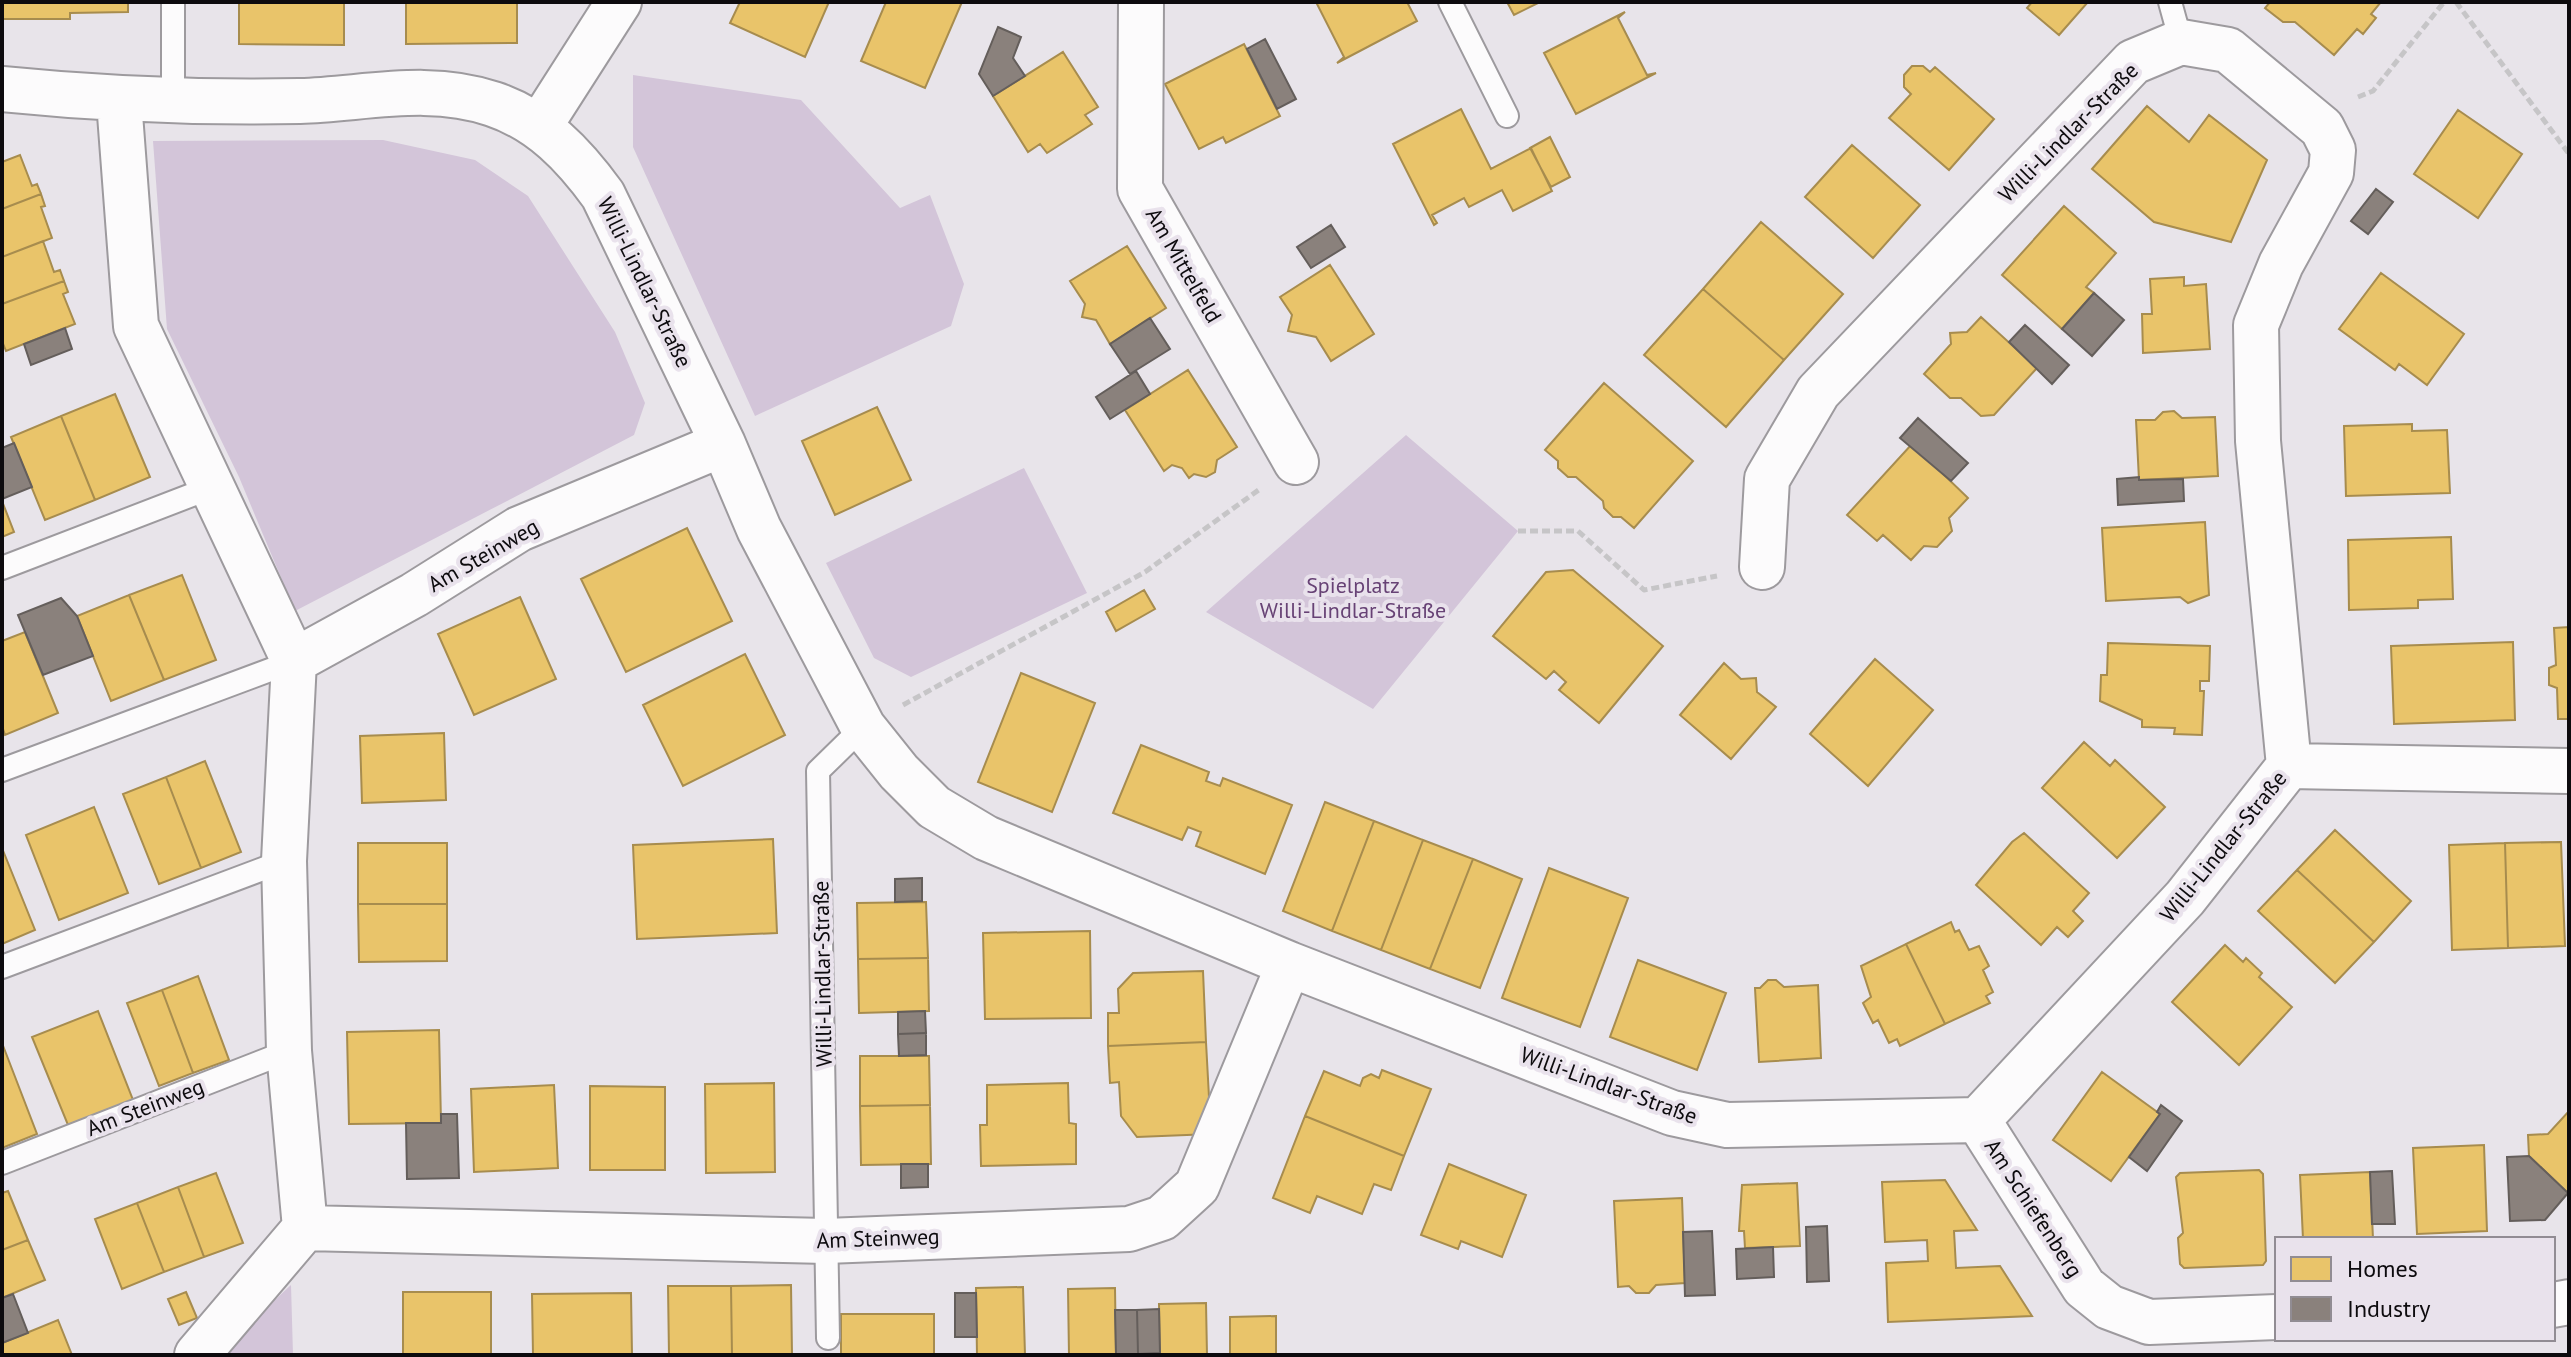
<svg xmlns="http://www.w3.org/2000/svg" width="2571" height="1357" font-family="'PT Sans',sans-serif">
  <rect width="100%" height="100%" fill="#e8e4ea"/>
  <!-- green -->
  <path fill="#d3c5d9" d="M633 75 801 100 900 208 930 195 964 284 951 326 755 416 633 147Z
    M383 140 475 160 528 196 615 332 645 403 634 435 295 611 239 477 167 329 153 141Z
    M1406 435 1518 531 1373 709 1206 612Z
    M1024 468 1087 593 911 677 874 658 826 563Z
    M291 1285 293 1355H227L262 1312Z"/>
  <!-- homes -->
  <path fill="#e9c46a" stroke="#a78c4e" stroke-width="2" d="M2 2H128V12L70 13V19H2Z
    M239 2H344V45L239 44Z
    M406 2H517V43L406 44Z
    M740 2H829L805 57 730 23Z
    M886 2H962L925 88 861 61Z
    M1316 2H1407L1417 21 1337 63 1344 57Z
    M1507 2H1540L1514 15Z
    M2032 2H2088L2059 35 2027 8Z
    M2270 2H2381L2371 14 2376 18 2363 34 2357 29 2334 55 2295 22H2283L2265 8Z
    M1625 12 1618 18 1647 75 1656 73 1576 114 1544 53Z
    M1244 44 1280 116 1226 143 1223 137 1199 149 1165 84Z
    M1063 52 1098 107 1085 115 1092 124 1047 153 1040 144 1028 152 993 96Z
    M1912 66H1923L1930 72 1935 67 1994 119 1949 170 1889 118 1911 94 1904 87V75Z
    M2147 106 2189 142 2209 115 2267 160 2231 242 2154 222 2092 169Z
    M1461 109 1491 169 1531 148 1552 191 1513 211 1502 190 1469 207 1464 198 1432 215 1437 223 1434 225 1393 144Z
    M2458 110 2522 154 2478 218 2414 174Z
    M1550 137 1570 177 1551 187 1530 148Z
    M1852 145 1920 205 1873 258 1805 197Z
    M20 155 32 186 37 184 41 194 2 209V162Z
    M41 194 45 206 41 207 52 238 2 257V209Z
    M2064 206 2116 253 2086 287 2094 293 2062 329 2002 275Z
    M1761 222 1843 294 1784 360 1703 289Z
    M43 241 54 272 60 270 64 281 2 304V257Z
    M1127 246 1166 308 1110 344 1096 320 1082 317 1085 304 1070 281Z
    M1330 265 1374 334 1331 361 1316 337 1288 331 1292 315 1280 297Z
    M2381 273 2464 334 2427 385 2399 364 2395 370 2339 329Z
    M2184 277V286L2206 284 2210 349 2143 353 2142 314H2152L2150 279Z
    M64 281 68 292 63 294 75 324 6 351 2 341V304Z
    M1703 289 1784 360 1726 427 1644 355Z
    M1981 317 2037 368 1994 415 1981 416 1961 398H1950L1924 374 1951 344 1950 333 1967 332Z
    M1188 370 1237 447 1217 460 1215 472 1206 477 1194 474 1189 478 1182 468 1172 465 1164 471 1125 410Z
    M1604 383 1693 461 1634 528 1621 517H1613L1604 508 1603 501 1576 477H1568L1558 468V461L1545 450Z
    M115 394 150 477 95 500 61 416Z
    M877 407 911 480 835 515 802 441Z
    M2174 411 2182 418 2215 417 2218 476 2139 480 2136 420H2155L2163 412Z
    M61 416 95 500 45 520 11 437Z
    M2412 424V431L2447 430 2450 493 2346 496 2344 426Z
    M1912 444 1968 498 1949 518 1952 531 1937 547 1924 546 1911 560 1883 535 1877 541 1847 515Z
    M2 501 14 532 2 537Z
    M2205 522 2209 595 2188 603 2180 597 2106 601 2102 528Z
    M687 528 732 621 626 672 581 579Z
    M2451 537 2453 599 2418 600V608L2349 610 2348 540Z
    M1573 570 1663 646 1599 723 1559 690 1566 682 1554 671 1546 679 1493 636 1546 572Z
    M182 575 216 660 164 680 129 595Z
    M1144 590 1155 609 1116 631 1106 612Z
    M129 595 164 680 111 701 77 616Z
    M520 597 556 679 474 715 438 634Z
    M2569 627V719H2558L2557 688 2549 685V668L2556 665 2554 628Z
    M25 632 58 713 5 735 2 726V641Z
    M2513 642 2515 720 2394 724 2391 646Z
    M2108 643 2210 646 2209 681H2200V691H2204L2202 735 2174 734 2175 728 2142 727V720L2100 701 2101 675H2107Z
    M745 654 785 735 683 786 643 705Z
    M1875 659 1933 710 1868 786 1810 734Z
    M1724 663 1741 679 1756 678 1757 692 1776 707 1731 759 1680 715Z
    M1021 673 1095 703 1052 812 978 782Z
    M444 733 446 800 362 803 360 736Z
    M2084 742 2110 766 2115 760 2165 807 2117 858 2042 788Z
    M1141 745 1209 772 1206 781 1220 786 1223 778 1292 805 1265 874 1196 846 1201 832 1188 827 1182 840 1113 813Z
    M205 761 241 852 201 868 166 777Z
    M166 777 201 868 159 884 123 794Z
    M1325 802 1374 821 1332 931 1283 911Z
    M94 807 128 893 59 920 26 835Z
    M1374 821 1423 840 1381 950 1332 931Z
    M2335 830 2411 901 2374 942 2297 870Z
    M2024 833 2089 893 2073 911 2083 921 2068 937 2057 927 2041 945 1976 885 2012 842Z
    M773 839 777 933 637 939 633 845Z
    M1423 840 1473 859 1430 969 1381 950Z
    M2561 842 2565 946 2508 948 2505 843Z
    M358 843H447V904H358Z
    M2505 843 2508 948 2452 950 2449 845Z
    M2 848 35 930 2 944Z
    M1473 859 1522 879 1480 988 1430 969Z
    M1549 868 1628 898 1580 1027 1502 998Z
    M2297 870 2374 942 2335 983 2258 911Z
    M926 902 928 958 858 959 857 903Z
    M358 904H447V961L359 962Z
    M1951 922 1955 932 1959 930 1969 950 1979 946 1989 966 1983 970 1993 992 1986 996 1990 1003 1945 1024 1906 944Z
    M1090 931 1091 1018 985 1019 983 933Z
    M1906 944 1945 1024 1900 1046 1897 1039 1889 1043 1878 1020 1873 1023 1863 1003 1871 997 1861 966Z
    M2225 945 2243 962 2246 958 2262 973 2259 977 2292 1007 2239 1065 2172 1002Z
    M928 958 929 1011 859 1013 858 959Z
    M1638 960 1726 993 1697 1070 1610 1037Z
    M1203 971 1206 1042 1108 1046V1013H1119L1118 989 1133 973Z
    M198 976 229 1060 193 1073 162 990Z
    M1768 980H1776L1784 987 1818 985 1821 1058 1759 1062 1755 988H1760Z
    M162 990 193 1073 159 1086 127 1003Z
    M98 1011 133 1100 68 1125 32 1037Z
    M439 1030 441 1123 349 1124 347 1032Z
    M1206 1042 1211 1134 1137 1137 1121 1116 1119 1082 1110 1083 1108 1046Z
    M2 1043 37 1134 2 1148Z
    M860 1056H929L930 1105 860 1106Z
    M1382 1070 1431 1089 1404 1156 1305 1116 1324 1071 1360 1086 1363 1078 1371 1074 1379 1078Z
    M2102 1072 2160 1114 2111 1181 2053 1140Z
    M774 1083 775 1172 706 1173 705 1084Z
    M1068 1083 1069 1123 1076 1124V1164L981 1166 980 1125H987V1085Z
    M554 1085 558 1168 474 1172 471 1089Z
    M590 1086 665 1087V1170H590Z
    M930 1105 931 1164 861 1165 860 1106Z
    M2569 1111V1194L2529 1156 2528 1135 2548 1134Z
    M1305 1116 1404 1156 1391 1190 1374 1184 1362 1214 1317 1196 1310 1213 1273 1198Z
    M2484 1145 2487 1231 2417 1234 2413 1148Z
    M1449 1164 1526 1195 1502 1257 1461 1241 1458 1249 1421 1235Z
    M2259 1170 2263 1174 2266 1261 2263 1265 2184 1268 2180 1264 2178 1238 2183 1233 2176 1177 2180 1173Z
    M2370 1172 2373 1239H2303L2300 1175Z
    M216 1173 243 1243 204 1257 178 1187Z
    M1945 1180 1977 1230 1954 1231 1956 1268 2000 1266 2032 1316 1888 1322 1886 1263 1928 1261 1927 1240 1885 1242 1882 1182Z
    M1797 1183 1800 1246 1745 1248 1744 1231H1739L1742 1185Z
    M178 1187 204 1257 164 1272 137 1203Z
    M8 1191 28 1240 2 1250V1193Z
    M1682 1198 1685 1283 1656 1285 1649 1293H1636L1629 1286 1618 1287 1614 1201Z
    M137 1203 164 1272 122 1289 95 1219Z
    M28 1240 45 1280 2 1298V1250Z
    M791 1285 792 1355H732L731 1286Z
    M668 1286H731L732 1355H669Z
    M1023 1287 1025 1355H977L976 1288Z
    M1115 1288 1116 1355H1069L1068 1289Z
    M186 1292 197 1318 179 1325 168 1299Z
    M403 1292H491V1355H403Z
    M631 1293 632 1355H533L532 1294Z
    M1206 1303 1207 1355H1160L1159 1304Z
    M841 1314H934V1355H841Z
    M1276 1316V1355H1230V1317Z
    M58 1320 72 1355H2V1343Z"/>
  <!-- industry -->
  <path fill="#8a817c" stroke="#645e5b" stroke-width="2" d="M998 27 1021 37 1013 58 1025 76 993 96 979 74Z
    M1265 39 1296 99 1277 109 1247 49Z
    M2376 189 2393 202 2368 234 2351 221Z
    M1331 225 1345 247 1311 268 1297 247Z
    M2094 293 2124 320 2092 356 2062 329Z
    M1150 318 1170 349 1130 374 1110 344Z
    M2025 325 2069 365 2052 384 2009 342Z
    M65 328 72 349 31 365 24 344Z
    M1136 371 1150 394 1110 419 1096 397Z
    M1918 418 1968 463 1951 481 1900 438Z
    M14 443 32 487 2 499V448Z
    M2139 477V480L2183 479 2184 501 2118 505 2117 479Z
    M61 598 77 616 93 656 43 675 18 615Z
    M922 878V901L895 902V879Z
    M925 1011 926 1033 898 1034V1012Z
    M926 1033V1055L899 1056 898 1034Z
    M2161 1105 2182 1121 2147 1171 2129 1157 2160 1114 2157 1112Z
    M441 1114H457L459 1178 407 1179 406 1123H441Z
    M2507 1157 2529 1156 2568 1193 2545 1220 2510 1221Z
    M901 1164H928V1187L901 1188Z
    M2392 1171 2395 1224H2372L2370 1172Z
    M1827 1226 1829 1281 1807 1282 1806 1227Z
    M1712 1231 1715 1295 1685 1296 1683 1232Z
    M1773 1247 1774 1277 1737 1279 1736 1249Z
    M955 1293H976L977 1337H955Z
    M13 1294 28 1333 2 1343V1298Z
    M1159 1309 1160 1353 1138 1354 1137 1310Z
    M1115 1310H1137L1138 1354H1116Z"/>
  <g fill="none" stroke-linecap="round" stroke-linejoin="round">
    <defs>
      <path id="lane" d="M173 2V98
        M1450 2 1507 116
        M2170 2 2181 42
        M2 568 210 488
        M2 770 294 661
        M2 967 284 861
        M2 1163 289 1051
        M828 1338 818 771 863 727"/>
      <path id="street" d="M1141 2 1140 189 1296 462
        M2 89C101 99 200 103 300 101 364 99 430 82 493 104 541 120 574 155 603 195L723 444 759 529 863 727 899 772 934 807 986 838 1289 964 1672 1113 1727 1125 1978 1120 2185 898 2289 766 2258 441 2256 325 2281 264 2331 173 2333 150 2322 128 2228 50 2181 42 2133 62 1818 392 1767 479 1762 567
        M119 101 136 326 294 661
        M539 127 619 2
        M723 444 519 529 414 595 294 661 284 861 289 1051 305 1228 826 1241 1129 1229 1162 1218 1197 1186 1289 964
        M2289 766 2569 771
        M1978 1120 2084 1287 2109 1307 2149 1322 2277 1317
        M2553 1305 2569 1302
        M197 1355 305 1228"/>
    </defs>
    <!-- lane casing -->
    <use href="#lane" stroke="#9d9a9e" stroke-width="26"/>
    <!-- street casing -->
    <use href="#street" stroke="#9d9a9e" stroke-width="48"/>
    <!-- path -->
    <path stroke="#c6c5c7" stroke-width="5" stroke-dasharray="8 4" stroke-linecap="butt" d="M2456 2 2569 154
      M2358 97 2373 91 2444 2
      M1518 531H1578L1644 590 1717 576
      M903 705 1145 572 1260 489"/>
    <!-- lane -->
    <use href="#lane" stroke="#fcfbfc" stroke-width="22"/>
    <!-- street -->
    <use href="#street" stroke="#fcfbfc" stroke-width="44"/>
  </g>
  <g text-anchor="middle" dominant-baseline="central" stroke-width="8" stroke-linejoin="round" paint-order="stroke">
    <!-- street labels -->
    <g font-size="22" fill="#0d0b0e" stroke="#e9e2ec">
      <text transform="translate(2068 132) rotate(-45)">Willi-Lindlar-Straße</text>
      <text transform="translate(1184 265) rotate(60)">Am Mittelfeld</text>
      <text transform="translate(645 282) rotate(64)">Willi-Lindlar-Straße</text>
      <text transform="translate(483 555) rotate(-30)">Am Steinweg</text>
      <text transform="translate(2223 846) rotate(-51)">Willi-Lindlar-Straße</text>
      <text transform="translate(822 974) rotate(-91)">Willi-Lindlar-Straße</text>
      <text transform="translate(1609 1085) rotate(20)">Willi-Lindlar-Straße</text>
      <text transform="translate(145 1107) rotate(-21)">Am Steinweg</text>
      <text transform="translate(2034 1208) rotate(57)">Am Schiefenberg</text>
      <text transform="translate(878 1238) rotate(-2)">Am Steinweg</text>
    </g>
    <!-- park labels -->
    <g font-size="22" fill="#674275" stroke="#e9e2ec">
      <text x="1353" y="585">Spielplatz<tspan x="1353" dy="25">Willi-Lindlar-Straße</tspan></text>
    </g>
  </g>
  <!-- border -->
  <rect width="2571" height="1357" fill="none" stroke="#0d0b0e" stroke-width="8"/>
  <!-- legend -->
  <rect x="2275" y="1237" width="280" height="104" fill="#e9e2ec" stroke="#918c93" stroke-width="2"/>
  <rect x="2291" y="1257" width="40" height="24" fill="#e9c46a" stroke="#918c93" stroke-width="2"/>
  <text x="2347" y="1277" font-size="24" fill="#0d0b0e">Homes</text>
  <rect x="2291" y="1297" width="40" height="24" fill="#8a817c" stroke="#918c93" stroke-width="2"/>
  <text x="2347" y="1317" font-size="24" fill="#0d0b0e">Industry</text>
</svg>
